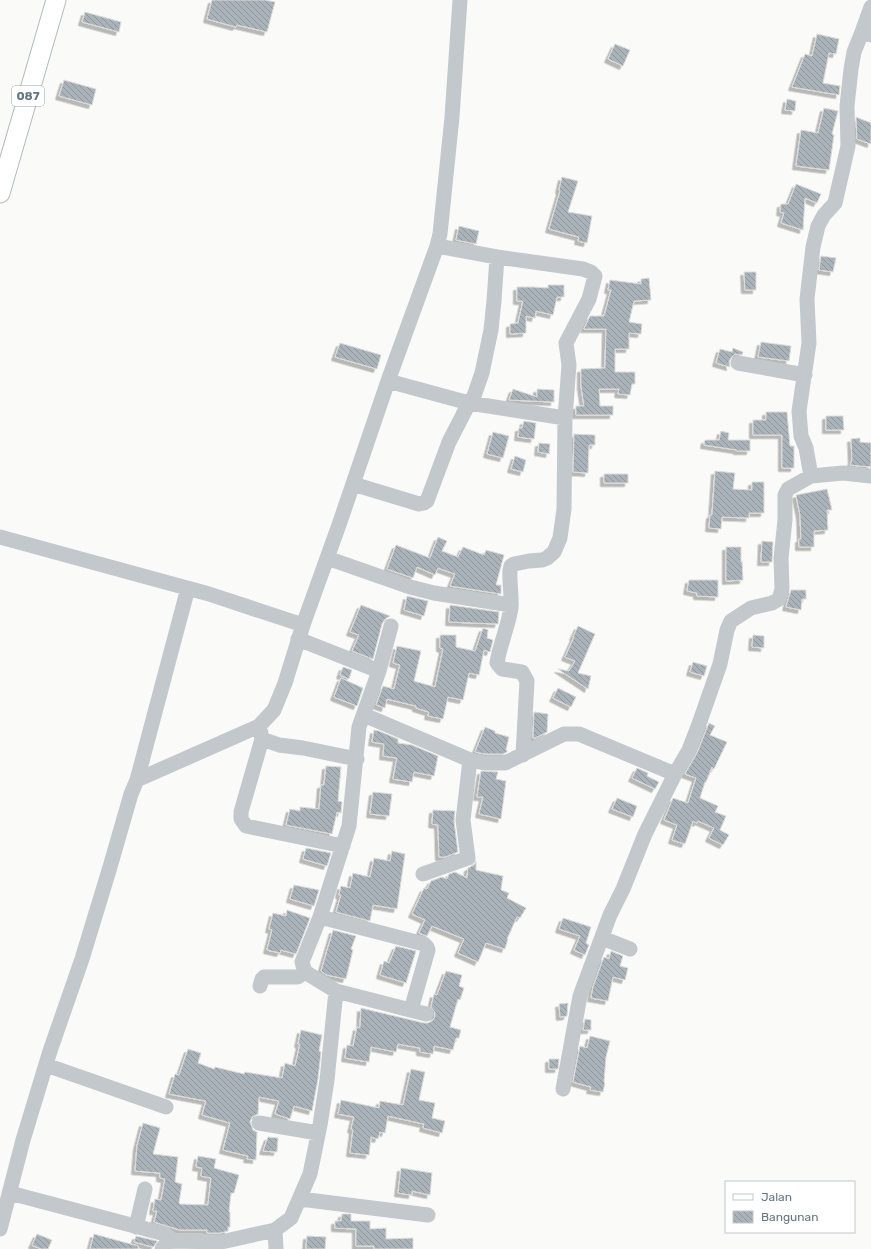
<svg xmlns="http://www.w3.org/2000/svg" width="871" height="1249" font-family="Rubik,sans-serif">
  <defs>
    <pattern id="building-back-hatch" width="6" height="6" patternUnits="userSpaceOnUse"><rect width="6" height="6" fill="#aab3b9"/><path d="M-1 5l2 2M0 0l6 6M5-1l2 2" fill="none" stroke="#8e969c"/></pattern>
    <filter id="shadow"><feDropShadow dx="-3.5" dy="3.5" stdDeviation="0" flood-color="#0004"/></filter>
  </defs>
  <rect width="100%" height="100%" fill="#fafaf8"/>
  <!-- building -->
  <path fill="url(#building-back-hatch)" stroke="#dcdcda" filter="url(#shadow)" d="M212 0H265L275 2 267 32 237 25 236 27 207 19Z
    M85 12 121 22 119 32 82 22Z
    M817 34 839 39 836 54 829 53 823 83 840 86 839 95 792 87 805 54 812 56Z
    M615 44 630 50 623 66 608 59Z
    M64 80 96 89 92 105 59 96Z
    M787 99 796 101 795 111 785 110Z
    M824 108 838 111 832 134 834 135 829 170 796 166 801 130 818 133Z
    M856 117 871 123V144L857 139Z
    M562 177 578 181 568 212 592 216 587 243 578 241 579 237 549 229 560 191 559 190Z
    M796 184 821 194 817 203 805 198 803 230 781 223 784 213 780 212 781 204H788Z
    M459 226 479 231 476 244 456 240Z
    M821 256 836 258 833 272 819 270Z
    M744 272H756V290H745Z
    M649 278 651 300 634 301 629 322 642 324 641 334 629 333V349H615V372H635V384H632L630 395 618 394 619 389H599L600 406H613V415H576V406H584L581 386V369L605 368 606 329H584L590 316H604L611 290H608L610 280 641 284V279Z
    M548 285H564V297H557L553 315 536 311 535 318 526 316V333L510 334V324L518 323 523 301H517V287H533L548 288Z
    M761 342 791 346 789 361 758 357Z
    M340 343 381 355 377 369 335 357Z
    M733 348 743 352 742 355 735 354 731 358 729 362 730 367 716 363 720 349 732 352Z
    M513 389 537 397V389L554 390V402L509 400Z
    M766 412H787L790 446H794V468H782V435H753V420H766Z
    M826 416H843L844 430H826Z
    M524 421 536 423 534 439 518 437 519 428H522Z
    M721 431 729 433 728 440H750V451H737V450L704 445 705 440H719Z
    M493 432 509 436 503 458 487 454Z
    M574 434 595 435V445H589L588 473 573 472Z
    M860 438V442L871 443V467L850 465 852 460 851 439Z
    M539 443 550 444 549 454 538 452Z
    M515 456 526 460 523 472 511 469Z
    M715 471 735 473 733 489 752 490V482H764V513H749V518L722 517 721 529 709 528 710 515H712Z
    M604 474H628V483H604Z
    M827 489 832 510H827L828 530 814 531V547H799V539H801L800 515 796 495Z
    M438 537 447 541 442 551 458 557 463 547 484 555 486 550 504 555 496 585H501V594L450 586 455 574 438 568 435 575 417 567 413 578 387 569 396 545 430 558Z
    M762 541 773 542 772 562H761Z
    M726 547H741V562L742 561 743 580 726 581Z
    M689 580H718V597L697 596V593L687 591Z
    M791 590H806V599H802L801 610 786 607Z
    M407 596 428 601 424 616 404 610Z
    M361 605 390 616 385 619 382 624 373 659 352 651 359 635 350 632Z
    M450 605 499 612 498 624 449 622Z
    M578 626 595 634 578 673 591 676 588 689 558 669 569 671 575 661 565 657 574 637H573Z
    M483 628 488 630 487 638 493 640 490 652 484 650 479 675 469 673 463 700 448 697 443 719 428 716 429 712 416 708V706L387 699 385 708 376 705 383 686 394 689 400 665 393 663 397 646 421 651 414 681 435 687 443 649 440 648V635H456V647L475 651Z
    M753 635 764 636V648L752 647Z
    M693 662 707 666 704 676 690 672Z
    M343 667 352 670 349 679 340 675Z
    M341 678 363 688 357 706 334 697Z
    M558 688 576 697 571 707 553 698Z
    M534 712 548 714 547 732 535 738H533Z
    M709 723 715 726 710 735 727 742 714 769 712 767 706 782H705L700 798 718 806 715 812 726 816 720 830 729 835 723 845 709 838 714 828 698 821 697 823 693 821 685 844 672 840 677 825 664 820 673 798 688 803 696 778 685 774 697 753Z
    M485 727 495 731V733L509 737 506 750H507V752L503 754H486L475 752Z
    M374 730 379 731 398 739V743L412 745 438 756 434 776 414 772 412 782 393 779 397 758 383 756 384 744 372 742Z
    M326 766 341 767 338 801 342 802 341 813 337 812 332 834 286 825 290 809 300 811V807L319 809 321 785H324Z
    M637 768 648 773 647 776 659 782 655 789 632 778Z
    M481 771 498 772 496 779 506 781 501 819 479 814 483 797H477Z
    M373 792 392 794 389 816 370 814Z
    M617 798 637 806 633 817 612 809Z
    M433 810 455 811 454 821 458 852 445 857H439L438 825 432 824Z
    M306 848 331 853 327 866 303 859Z
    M392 851 405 854 397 909 373 905 370 921 336 912 341 895H339L341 886 350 888 353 873 370 877 374 858 390 861Z
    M476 861V870L503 876 501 890 509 893 507 898 526 908 520 918 517 917 507 939H508L505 949 486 943 478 962 458 953 464 939 432 926 427 936 419 933 425 920 412 914 424 888 427 889 431 881 442 877 447 879 449 874 455 872 467 878 468 868 474 865Z
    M294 885 319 890 314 906 290 899Z
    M287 910 310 918 296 954 281 950 280 953 267 950 272 930 269 929 273 913 286 916Z
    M563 918 591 927 586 943 589 945 585 955 574 950 580 936 559 929Z
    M333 930 356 936 351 949 353 950 346 979 327 975 321 971Z
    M396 946 416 951 406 983 380 975 384 961 389 963Z
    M611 951 623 956 620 966 628 968 625 980 613 977 608 1001 591 998 593 987 604 957 609 959Z
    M446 971 462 975 459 986 464 988 460 1000 458 999 450 1027 461 1030 459 1038H456L453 1050 434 1046 433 1054 420 1052V1048L398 1044 396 1052 371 1047 369 1062 345 1058 347 1045 353 1046 357 1027 360 1028 361 1008 424 1023H428L432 1021 435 1017V1012L431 1007 434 994 437 995Z
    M568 1003 567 1016 560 1017 559 1004Z
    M585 1019 591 1020V1030H583Z
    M301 1030 322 1035 319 1051 321 1052 318 1079 312 1111 294 1106 290 1119 275 1114 279 1101 259 1097 258 1114 252 1117 250 1122 253 1130 257 1132 256 1160 247 1159 248 1156 223 1150 230 1123 202 1115 206 1101 169 1094 175 1074 179 1075 188 1049 201 1053 198 1063 214 1069 215 1067 244 1074 245 1072 282 1078 285 1063 295 1066 300 1044H298Z
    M590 1036 610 1041 606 1057 604 1082 605 1083 603 1092 590 1090 591 1087 573 1082 580 1046 587 1048Z
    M549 1059H559L558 1069H549Z
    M411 1069 425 1072 419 1100 435 1103 432 1118 445 1121 442 1133 423 1128 424 1124 388 1116 385 1133 380 1132 378 1139 371 1137 369 1155 350 1153 353 1130 351 1129 354 1117 338 1114 341 1100 379 1108 380 1101 403 1105Z
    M143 1123 160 1128 153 1154 178 1157 175 1182 182 1184 179 1203 180 1204 208 1205 211 1178 201 1176 202 1168 196 1167 198 1156 216 1159 214 1168 239 1175 234 1193H231L229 1212H230V1227H228V1231L220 1233H207V1230H180L154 1222 157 1211H153L155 1199 161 1200 165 1179 160 1178V1173L135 1171 137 1146Z
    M268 1137 278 1138 277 1152 263 1151Z
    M401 1168 432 1173 430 1195 412 1191V1195L398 1193Z
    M342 1214H351V1221H370V1229L386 1228V1239L413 1238V1249H374V1246H356V1229L335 1228V1221H341Z
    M37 1234 52 1240 48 1249H41L32 1245Z
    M94 1234 138 1246V1249H90Z
    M136 1236 157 1241V1242L153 1247 134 1242Z
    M307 1236 326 1237 325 1249H306Z"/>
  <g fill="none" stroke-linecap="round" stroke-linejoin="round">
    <defs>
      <path id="major" d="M0 193 56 0"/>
    </defs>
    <!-- major casing -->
    <use href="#major" stroke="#b5babe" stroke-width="21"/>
    <!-- minor -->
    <path stroke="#c3c8cc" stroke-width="15" d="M862 32 871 7
      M437 246 497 257 583 269 591 272 595 276 589 299 566 343 569 365 565 418 564 509 560 538 554 552 547 558 542 560 529 561 514 564 511 566 510 570C509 582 512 595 511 608 508 627 500 644 497 663L502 669 522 672 527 681 523 755
      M738 363 805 375
      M388 381 469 403 565 418
      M811 476 806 448 801 436 799 411 809 343 807 299 813 247 818 226 824 215 835 203 848 146 847 106 851 69 854 52 862 32 871 35
      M353 484 419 504 424 503 427 501 449 442 469 403 474 396 482 373 491 330 494 301 497 257
      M0 537 209 594 303 625
      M327 558 410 587 434 593 511 605
      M298 639 379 671
      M364 715 470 760 485 763H505L564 734H579L675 774
      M260 729 262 739 279 745 303 748 357 759
      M262 739 241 812V819L246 826 343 846
      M137 780 188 588
      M423 874 468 858 463 820 470 760
      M320 917 424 944 427 947 428 950 411 1010
      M602 938 630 949
      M260 986 262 979 264 977H298L305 972
      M336 991 426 1014
      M46 1065 166 1107
      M563 1089 580 996 610 915 623 889 645 834 675 774 689 750 699 724 720 664 727 630 731 621 751 608 772 603 779 599 782 589 781 558 785 520V495L788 489 811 476 843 473 871 476
      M259 1123 318 1133
      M10 1193 165 1234 174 1241
      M300 1199 428 1215
      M136 1227 145 1189
      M0 1229 23 1140 50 1051 82 959 110 867 131 794 137 780 259 726 274 710 285 683 303 625 340 522 388 381 437 246 440 234 452 117 460 0
      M275 1230 276 1249
      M162 1249 168 1242 174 1241 221 1242 275 1230 291 1218 310 1174 320 1125 327 1080 336 991 305 972 302 962 320 917 349 826 359 727 379 671 391 626"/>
    <!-- major -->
    <use href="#major" stroke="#fff" stroke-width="19"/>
  </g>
  <g text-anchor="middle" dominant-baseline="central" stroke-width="4" stroke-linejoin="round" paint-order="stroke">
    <!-- shield labels -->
    <rect fill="#fff" stroke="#939fa8" stroke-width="1" x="12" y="86" width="32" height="20" rx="3"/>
    <g font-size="12" font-weight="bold" fill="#657683">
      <text x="28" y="96">087</text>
    </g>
  </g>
  <!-- legend -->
  <rect x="725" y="1181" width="130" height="52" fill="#ffffff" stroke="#c1c8cd"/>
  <rect x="733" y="1194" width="20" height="6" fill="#ffffff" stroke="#c1c8cd"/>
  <text x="761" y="1201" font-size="12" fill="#657683">Jalan</text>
  <rect x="733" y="1211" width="20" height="12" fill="url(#building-back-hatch)" stroke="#c1c8cd"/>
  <text x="761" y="1221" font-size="12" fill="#657683">Bangunan</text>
</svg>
